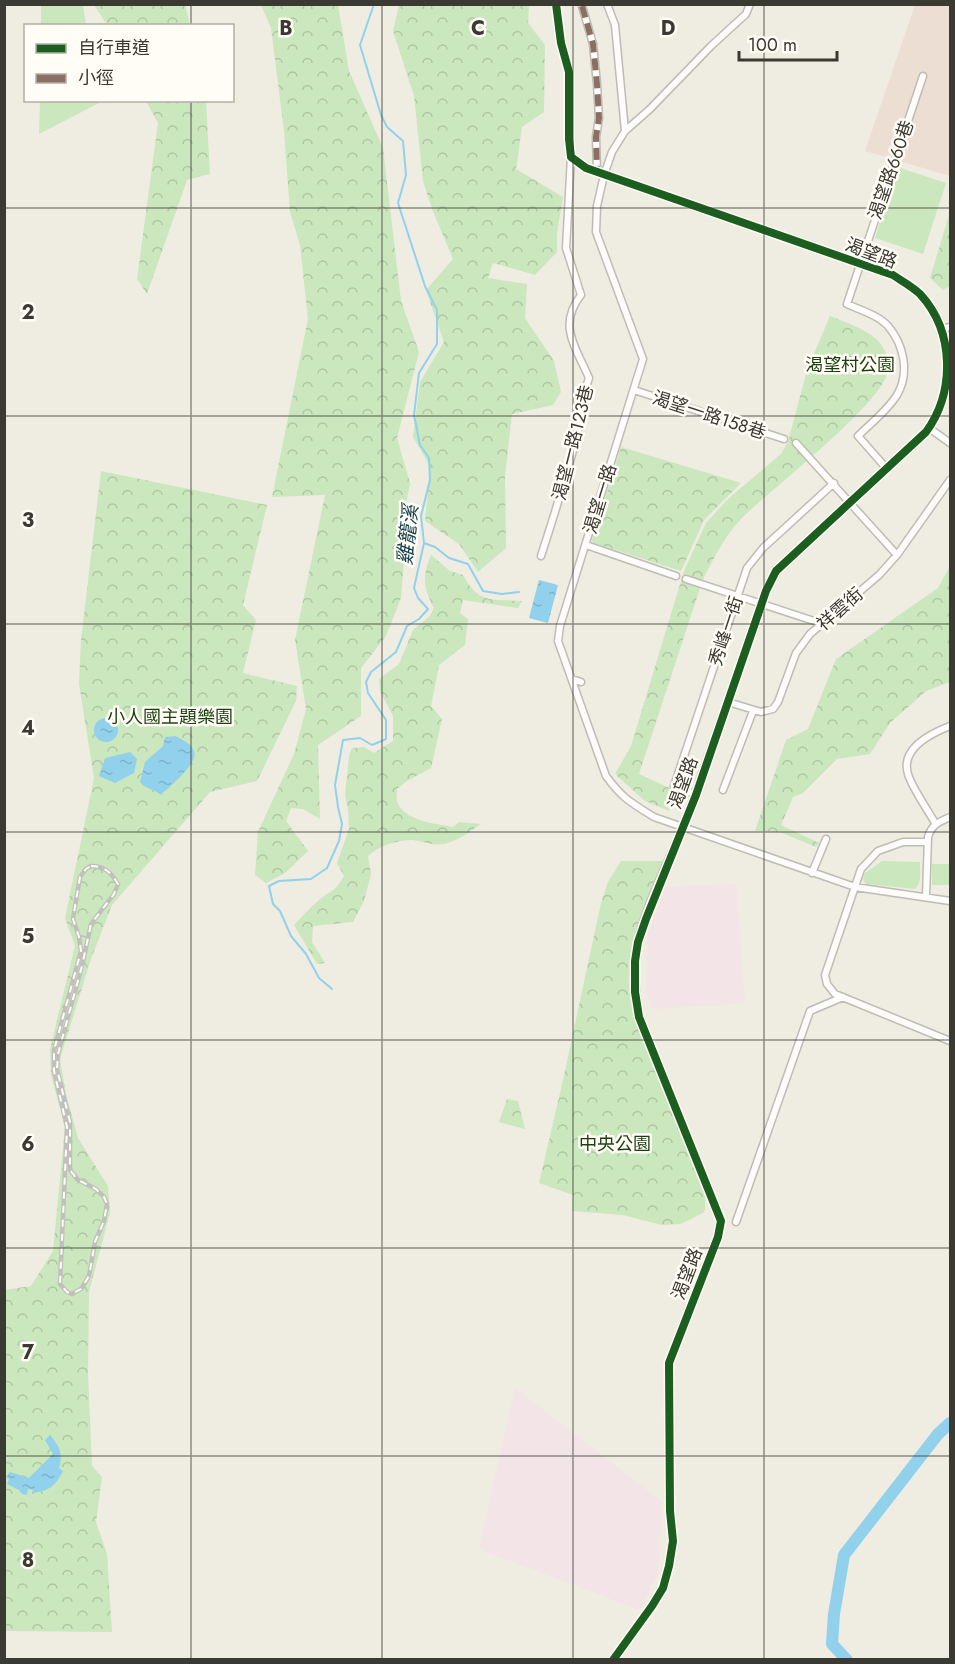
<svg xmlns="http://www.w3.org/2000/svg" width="955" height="1664" font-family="Jost,'Noto Sans TC',sans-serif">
  <defs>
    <pattern id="forest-crowns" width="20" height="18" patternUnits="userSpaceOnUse" patternTransform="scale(1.5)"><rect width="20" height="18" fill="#cbe7be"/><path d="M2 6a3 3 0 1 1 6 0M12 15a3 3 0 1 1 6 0" fill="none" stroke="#afc7a4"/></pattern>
    <pattern id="water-ripples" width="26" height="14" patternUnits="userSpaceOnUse" patternTransform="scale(1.5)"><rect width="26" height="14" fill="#91d1ec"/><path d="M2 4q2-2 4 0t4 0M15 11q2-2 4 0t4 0" fill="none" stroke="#7eb4cb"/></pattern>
  </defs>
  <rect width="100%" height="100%" fill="#efece2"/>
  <!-- commercial -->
  <path fill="#f2e4e7" d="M736 884 745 1003 652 1009 646 989 648 933 666 887Z
    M515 1388 662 1502 659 1572 640 1610 479 1549Z"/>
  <!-- education -->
  <path fill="#edded4" d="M915 5H950V176L865 151Z"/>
  <!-- grass -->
  <path fill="#cbe7be" d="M41 5H83L86 25H41Z
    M40 101 99 100V103L39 134Z
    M897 167 946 183 923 254 875 238Z
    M882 861 920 862C920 871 922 883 915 889L866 884 863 879 865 873Z
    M932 864H950V885H932Z"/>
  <!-- forest -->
  <path fill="url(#forest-crowns)" d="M94 5H185L190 25H107Z
    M261 5H338L349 71 383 148 401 301 419 352 397 438 410 483 403 520 404 561 401 598 386 636 361 668V716L318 745 320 819 303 809 291 808 286 821 308 851 285 873 266 883 255 875 258 832 294 754 306 709 295 640 325 495 272 497 308 319 300 245 290 212 284 131 271 28Z
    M399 5H529L528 23 545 45 544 112 522 127 516 169 563 197 557 233V252L535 275 493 263 488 278 527 284 525 318 554 361 561 392 553 405 512 414 505 476 506 548 478 572 459 544 425 521 430 466 413 437 420 382 444 342 426 290 453 259 432 209 423 181 414 96 393 31Z
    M146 101H206L210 174 187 180 147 294 137 279 158 123Z
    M950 212V286L943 290 930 278Z
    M830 316C854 326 892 336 888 370 885 402 770 490 742 518 725 535 714 558 703 579L639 774 678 792 669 811 645 801 615 774 631 746 684 571 706 523 728 499 781 454 788 442 807 370Z
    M621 447 741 483 704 520 681 571 594 543 592 540Z
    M101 471 267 505 243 605 256 620 243 673 297 686 296 701 257 781 210 792 112 905 91 959 60 1059 66 1094 78 1138 108 1186 110 1213 89 1292 88 1374 92 1466 102 1477 96 1522 107 1554 112 1632 5 1631 4 1290 31 1286 53 1251 65 1127 51 1075 50 1049 75 946 65 918 94 778 79 684 81 640Z
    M431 555 450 571 463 575C478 604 492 599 522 601L518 608 463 600 460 613 468 619 465 645 439 665 431 706 442 719 431 768 407 781 397 789C397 793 396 800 398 804 407 821 436 824 453 827L459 822 481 824C469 832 458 841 444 844 432 846 423 841 412 840 397 840 378 846 368 856L371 874 364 901 353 922 313 926 312 942 325 963 317 964 294 925C302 916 310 908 319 900 331 890 335 892 344 876L337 863 349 829 348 809 345 795 349 756 352 748 364 747 374 753 393 741V716L380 691 379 679 399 664 413 630 430 616 434 608C423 588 422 577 431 555Z
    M950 566V682L926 691 890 723 870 754 837 759 803 793 793 797 781 825 819 843 816 847 780 832 755 831 786 740 808 729 836 659 938 588Z
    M621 861H663C642 907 624 958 633 1009L705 1197V1210L703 1213 681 1224 662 1225 623 1215 572 1211 573 1195 539 1183 563 1080 601 903 608 882Z
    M507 1099 518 1101 525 1129 499 1122Z"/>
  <!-- water -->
  <path fill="url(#water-ripples)" d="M539 580 558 585 548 623 529 618Z
    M94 730a12 12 0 1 1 24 0a12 12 0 1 1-24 0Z
    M176 736C182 740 191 743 194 751 199 763 169 787 161 795 155 789 145 789 140 782L145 762 163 746 165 737Z
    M130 752 137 759 134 773 115 783 99 776 105 758Z
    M50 1435C60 1447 63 1453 59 1468L63 1471C55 1486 50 1491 32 1493L33 1490 28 1489 27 1495 22 1494 19 1490 7 1484 9 1479 6 1477 10 1472 29 1478 53 1454 45 1440Z"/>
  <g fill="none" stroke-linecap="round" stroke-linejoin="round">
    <!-- stream -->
    <path stroke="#91d1ec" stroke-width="2" d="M424 543 435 547 449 558 468 564 483 591 502 594 519 592
      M332 989 319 978 306 954 291 936 280 911 273 904 269 886 279 881 311 879 327 868 339 841 342 824 338 807 335 785 343 740 360 738 372 745 386 739V720L368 693 366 682 371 672 396 652 407 626 419 619 428 609 418 598 414 588 424 543 421 516 430 480 429 458 420 445 414 415 419 373 437 344V310L425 286 398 203 406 175 403 141 387 127 381 115 360 45 374 4"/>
    <!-- river -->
    <path stroke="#91d1ec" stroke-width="12" d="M847 1660 832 1644 834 1614 844 1555 938 1434 950 1423"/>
    <defs>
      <path id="minor" d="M556 4 561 43 569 72V139L571 157 586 168 893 275C902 281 913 287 920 294 955 332 955 392 926 432L776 571 766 591 683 828
        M607 4 615 25 625 131
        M750 4 746 14 711 46 650 109 625 131 612 152 604 175 597 206 596 232 643 359 560 626 558 641 606 776C623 799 630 802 654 817L855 887 950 901
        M582 6 593 44 597 84 599 118 596 137 597 172
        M941 329 950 327
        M634 390 784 439
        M929 428 950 443
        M796 443 850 503
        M887 469 858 436C871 423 887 411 897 395 910 373 904 345 888 326 878 315 860 310 847 304L923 76
        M850 503 897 555
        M586 545 676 576
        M541 556C554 516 566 477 577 436 582 417 582 397 589 378 576 347 557 326 581 295L566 248 571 157
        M686 579 823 624
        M572 679 581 682
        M728 702 761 712 773 709 778 702 796 653 810 634 879 575 897 555 950 480
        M723 790 753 711
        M696 795 674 786 747 568 763 548 834 483
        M935 823C928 810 912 788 908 774 900 748 932 733 950 726
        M927 842H903L878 851 861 869 825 975 827 984 835 994 950 1041
        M812 873 826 839
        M926 897 928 837C932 824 939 822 950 817
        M736 1222 810 1011 843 997"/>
      <path id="tertiary" d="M613 1660 652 1606 663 1588 669 1566 673 1541 670 1511 669 1363 718 1237 721 1221 639 1017C636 999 634 981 635 962 638 921 667 866 683 828"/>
    </defs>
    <!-- minor casing -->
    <use href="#minor" stroke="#bebcb4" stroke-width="9"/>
    <!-- tertiary casing -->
    <use href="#tertiary" stroke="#bebcb4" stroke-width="10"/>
    <!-- minor -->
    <use href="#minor" stroke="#fdfcfb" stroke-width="6"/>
    <!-- tertiary -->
    <use href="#tertiary" stroke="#fdfcfb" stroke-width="8"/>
    <defs>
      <path id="rail" d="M91 866C104 866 111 872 118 884L114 894 91 924 82 966 58 1054 57 1069 70 1122V1170L78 1180 96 1189 104 1197 107 1204 104 1221 95 1242 89 1276 81 1289 72 1294 67 1292 60 1284 67 1127 54 1071V1050L81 951 79 937 73 919 80 877 86 869Z"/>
    </defs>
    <!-- rail casing -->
    <use href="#rail" stroke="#c1c0bd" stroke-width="4.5"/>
    <!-- rail -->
    <use href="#rail" stroke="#fffdf5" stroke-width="2" stroke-dasharray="7" stroke-linecap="butt"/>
    <!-- quiet -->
    <path stroke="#8d6e63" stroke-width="6" stroke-dasharray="12 6" stroke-linecap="butt" d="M582 6 593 44 597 84 599 118 596 137 597 172"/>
    <defs>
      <path id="cycleway" d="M556 4 561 43 569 72V139L571 157 586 168 893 275C902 281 913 287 920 294 955 332 955 392 926 432L776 571 766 591 696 795 646 919 638 942 635 961V992L639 1017 721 1221 718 1237 669 1363 670 1511 673 1541 669 1566 663 1588 652 1606 613 1660"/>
    </defs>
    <!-- cycleway casing -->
    <use href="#cycleway" stroke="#fffdf5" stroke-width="11"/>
    <!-- cycleway -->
    <use href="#cycleway" stroke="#1b5e20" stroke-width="8"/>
  </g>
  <!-- grid -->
  <path fill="none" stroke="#3b3a32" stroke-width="1.5" stroke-opacity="0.55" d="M191 4V26M382 4V1660M573 4V1660M764 4V1660M191 100V1660M4 208H950M4 416H950M4 624H950M4 832H950M4 1040H950M4 1248H950M4 1456H950"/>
  <g text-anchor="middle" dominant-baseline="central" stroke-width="5" stroke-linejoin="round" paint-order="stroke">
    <!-- street labels -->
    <g font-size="18" fill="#3b3a32" stroke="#fffdf5">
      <text transform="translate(891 170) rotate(-71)">渴望路660巷</text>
      <text transform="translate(871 253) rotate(21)">渴望路</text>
      <text transform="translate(709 415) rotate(18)">渴望一路158巷</text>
      <text transform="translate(573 443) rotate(-76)">渴望一路123巷</text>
      <text transform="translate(600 499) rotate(-73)">渴望一路</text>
      <text transform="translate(840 609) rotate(-41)">祥雲街</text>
      <text transform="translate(726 631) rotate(-72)">秀峰一街</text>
      <text transform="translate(683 783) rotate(-70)">渴望路</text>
      <text transform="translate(687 1274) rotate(-69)">渴望路</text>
    </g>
    <!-- park labels -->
    <g font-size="18" fill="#1c3f12" stroke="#fffdf5">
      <text x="850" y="365">渴望村公園</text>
      <text x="170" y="717">小人國主題樂園</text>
      <text x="615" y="1144">中央公園</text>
    </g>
    <!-- water labels -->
    <g font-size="20" font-style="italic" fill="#133d4e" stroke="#fffdf5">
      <text transform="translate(408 535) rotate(-84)">雞籠溪</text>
    </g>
  </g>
  <g font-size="20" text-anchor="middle" font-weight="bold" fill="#3b3a32" stroke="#fffdf5" stroke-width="5" stroke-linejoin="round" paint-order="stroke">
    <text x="286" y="35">B</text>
    <text x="478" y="35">C</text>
    <text x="668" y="35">D</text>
    <text x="28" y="319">2</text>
    <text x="28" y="527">3</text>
    <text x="28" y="735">4</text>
    <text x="28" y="943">5</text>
    <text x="28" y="1151">6</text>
    <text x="28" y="1359">7</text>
    <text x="28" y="1567">8</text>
  </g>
  <!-- border -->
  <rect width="955" height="1664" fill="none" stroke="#3b3a32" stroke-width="12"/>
  <!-- legend -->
  <rect x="24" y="24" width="210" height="78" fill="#fffdf5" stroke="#b1afa7" stroke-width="1.5"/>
  <rect x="36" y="44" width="30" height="9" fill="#1b5e20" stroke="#b1afa7" stroke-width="1.5"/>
  <text x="78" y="54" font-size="18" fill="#3b3a32">自行車道</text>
  <rect x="36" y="74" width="30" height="9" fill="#8d6e63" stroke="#b1afa7" stroke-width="1.5"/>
  <text x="78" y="84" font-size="18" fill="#3b3a32">小徑</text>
  <!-- scale -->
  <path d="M739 51v9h98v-9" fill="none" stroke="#3b3a32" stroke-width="3"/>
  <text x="748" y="51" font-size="18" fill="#3b3a32" stroke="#fffdf5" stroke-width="4.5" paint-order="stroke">100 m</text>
</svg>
